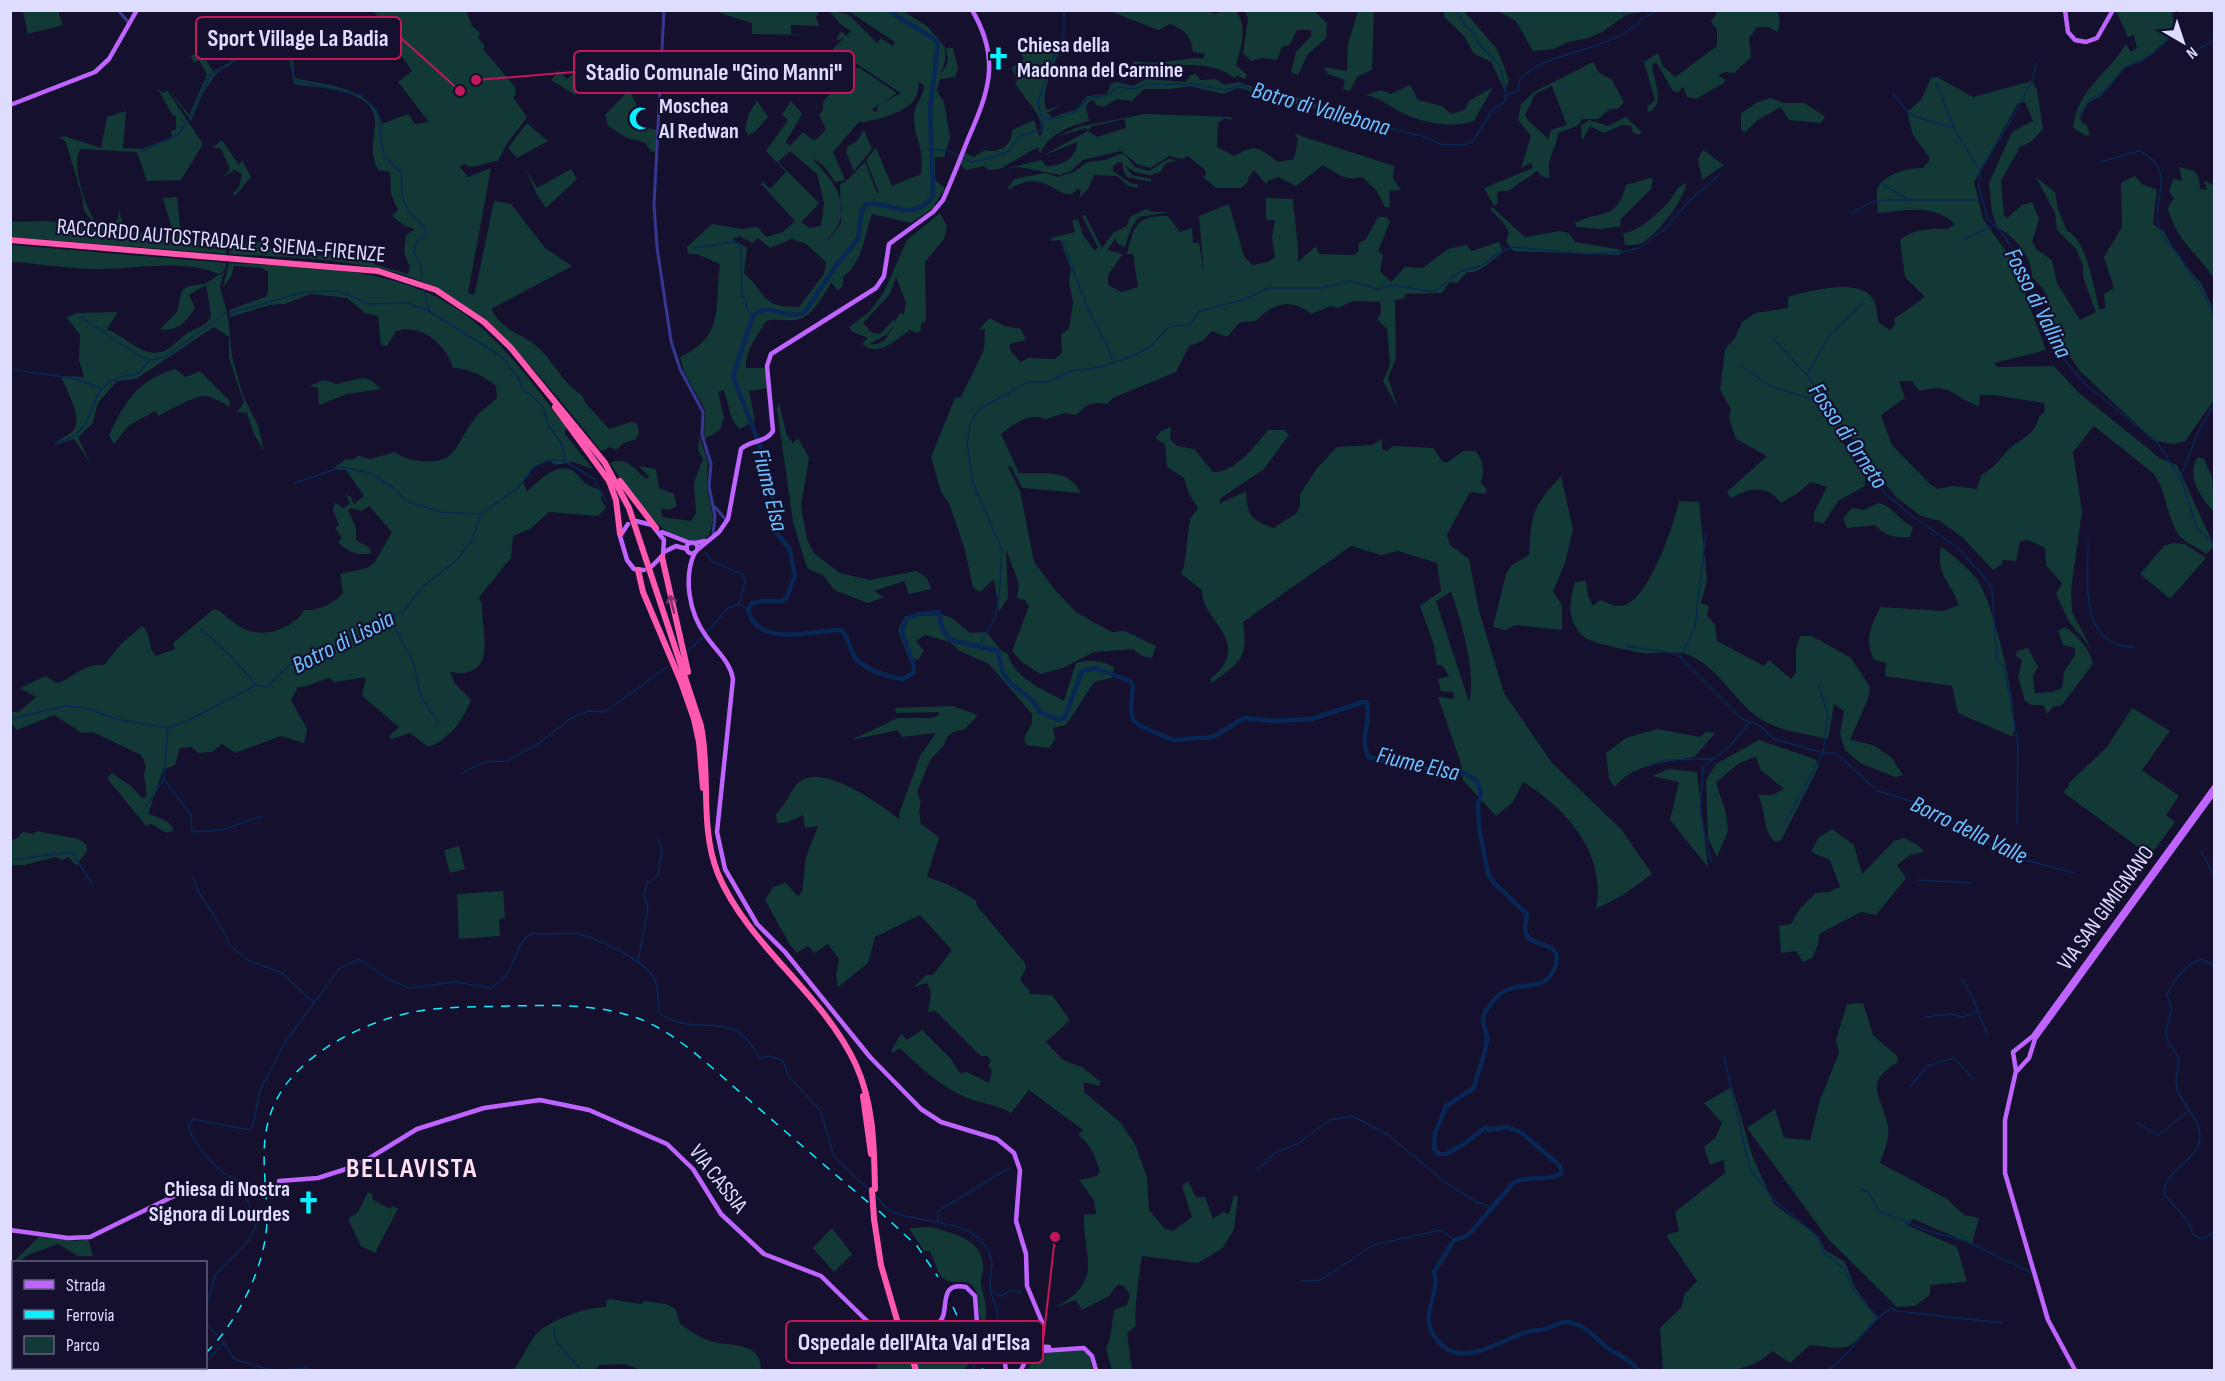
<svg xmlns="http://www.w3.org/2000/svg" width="2225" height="1381" font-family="'Sofia Sans Condensed',sans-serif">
  <rect width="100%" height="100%" fill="#14102e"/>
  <!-- green -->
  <path fill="#123936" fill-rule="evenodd" d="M721 10 819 11 816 17 819 26 791 25V34L819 35 752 34V23L720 13Z
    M1204 10 1216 14 1221 11H1236C1248 27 1241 47 1236 65L1247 75 1245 79 1238 76 1235 78C1203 56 1170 70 1132 65L1134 61C1161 66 1176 58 1203 58L1205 54 1193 52C1192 37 1184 29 1170 24L1158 30 1110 11Z
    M23 11H58L63 25 28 34Z
    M373 11H466L472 26 480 33 478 38 485 46 483 49 515 87 516 94 513 97 527 117 506 145 498 161C486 161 475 171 464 164L460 167 468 177 491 168 468 293 474 295 476 288 494 201 511 204 545 248 572 266 491 309C504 332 515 330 534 344 553 358 561 383 582 395L585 402 609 429 631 422 637 424 639 432 636 439 624 443 616 450 611 447 601 451C555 394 495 314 428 284 374 259 288 257 229 254V246H241L248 241 255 243 267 240 272 251 277 252 315 256 354 251 376 265 408 274 410 267 404 253 406 235 415 229 405 226 392 216 398 210 391 194 390 172 378 170C370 156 373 142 375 126 379 88 321 89 294 84L289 59 291 48 279 39 256 44 216 74 203 93 191 121 166 86 189 115 207 75 199 60 194 63 191 56 200 51 213 71C229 65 240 54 253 44 261 37 275 38 284 31L297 42 293 46 294 77 298 79C328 85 374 88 382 124L408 114 415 124 429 122 398 82 412 71 389 38 378 54 374 44 390 32Z
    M829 11 848 14 877 43 881 38 893 46 895 42 848 11H903L928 27 945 47V61L940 76 948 62 946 48H953L958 68 955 77 940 79 937 91 944 102 950 138 944 157H935V180L945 188 933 208 911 223 872 214C864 236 863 262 843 277V286L838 290 831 283C823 295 812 319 795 320 784 321 777 318 766 321 757 337 745 349 746 368H766L768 388 749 391 755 421 739 429 732 419 724 390 718 392 724 417 720 430 704 439 705 410 684 372 680 357C726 336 714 306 720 264L697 254H688L687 247 712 224 742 229 758 227 766 237 783 232 795 221 761 184 763 182 770 189 786 172 766 151 788 120 782 115 791 101 802 114 786 142 790 146 803 132 813 140 818 138 826 129 819 115 823 110V102L848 73 858 67 897 93 871 110 877 112 878 105 901 93 857 64 835 86 817 78 834 51 833 49 844 38 836 41 841 31 846 36 851 31 840 24ZM918 82 924 85C924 97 914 104 914 117 914 139 925 149 921 174L892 186 876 148 866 160 879 193H877L865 162 845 182 840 184 841 224 827 241C828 237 837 230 839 223 848 194 828 177 812 158L824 166 835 182 845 180 833 152 860 121 861 123C881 118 923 111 918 82ZM790 151 817 174 824 203 821 226 810 228 801 222 817 206 818 202 778 162ZM740 236 752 243 758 238 770 248 792 239 806 244 826 262 824 274 799 307C760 307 769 296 744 273L747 248 733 239Z
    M1245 11H1314L1327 23 1326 38 1308 54 1298 75 1291 72 1296 52 1311 36V30H1297L1290 45 1282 47 1277 60 1262 58 1251 61 1243 53 1248 19Z
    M1358 11 1374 12 1372 70 1357 77 1350 91 1343 89 1345 80 1328 74 1324 67 1347 71 1348 44Z
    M1444 11H1464L1497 49 1509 80 1505 91 1491 62 1473 53 1465 37 1444 17Z
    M1498 11H1646L1626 15 1602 32 1589 38 1568 42 1554 49 1533 51 1516 21Z
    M1718 11H1777L1780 20 1778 32 1768 27H1757L1749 38 1751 57 1734 73 1726 72 1718 75 1725 80 1724 83 1696 99 1687 97 1683 87 1678 92 1673 91 1656 62 1652 66C1654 81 1666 105 1648 112L1647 107 1655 100 1644 62 1658 53 1663 66 1675 77 1717 46V30L1711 21Z
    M2116 11H2172L2175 33 2141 62 2125 67 2102 95 2088 103 2080 118 2083 124 2086 123 2090 135 2086 136 2073 128C2078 87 2107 76 2126 44L2131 52 2137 48 2134 35 2128 37Z
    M1026 43 1059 53C1053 65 1039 98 1047 110L1061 105 1047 113 1053 117 1077 109 1087 96 1107 94 1111 84 1116 82 1133 86 1146 79 1186 82 1190 75 1196 74 1200 80 1215 79 1225 85 1238 82 1267 91 1303 99 1323 107V110L1281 101 1264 100 1245 89 1237 88 1224 94 1190 86 1171 89H1144L1132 101 1117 99 1104 107 1096 105 1094 100 1090 101 1086 106 1089 121C1070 126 1048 134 1040 154L1038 147 1000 169 988 170 984 166 966 170 960 164 965 153 974 157 985 150C999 154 1013 145 1012 130L1034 120 1039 136 1042 134C1044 115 1025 100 1015 83L1018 80 1011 68 1024 59 1017 47Z
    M1593 62 1599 73 1612 80 1624 102 1619 108 1610 109 1598 119H1583L1577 126 1558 133C1556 153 1545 157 1550 178L1543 177 1537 171 1508 191H1499L1497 194 1498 203 1494 206 1484 188 1533 168 1531 163 1521 168 1531 136 1518 120 1521 104 1534 92ZM1552 86 1567 125 1551 130 1548 140C1542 130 1530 126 1525 115L1535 94Z
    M559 71 567 79 573 74 587 87H583L575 95 551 80Z
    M1937 77 1973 97 2032 81 2037 90 2043 129 2032 141 2020 147 2001 181 2004 215 2007 218 2022 205 2032 202 2039 219 2032 242 2037 250 2052 260 2057 283 2080 320 2096 312 2083 277V265L2076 249 2057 230 2055 213 2036 177 2055 192 2058 209 2067 231C2088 240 2093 289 2100 310L2105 308 2104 294 2114 288 2104 257 2122 227 2121 183 2135 176 2142 184 2157 190 2153 224 2164 232 2183 263 2201 283 2214 311V400L2185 441 2173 444 2153 440 2080 371 2062 345 2044 290 2032 277C2033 259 2014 235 1997 227L1992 212 1989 183 2012 132 2033 121 2025 102 2018 103 1974 182 1983 219 2013 261 2046 350 1994 363 1997 367 2054 366 2079 393 2161 459 2177 465 2214 546 2206 554C2198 547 2185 543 2179 535 2166 516 2167 492 2154 474L2094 426 2073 452 2082 511 2071 590 2072 612 2091 648 2069 622 2056 594 2062 583 2046 565 2045 548 2028 540 2020 541 2016 561 2003 560 2001 565 1993 570 1963 538 1940 521 1921 516 1897 498 1859 451 1844 425 1839 436 1865 477V486L1838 501 1824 523 1814 522V512L1827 487 1811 482 1796 494 1781 503C1767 484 1750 488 1731 498L1727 492 1767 456 1736 439 1729 418 1731 409 1720 390 1725 349 1735 338 1742 322 1756 313 1788 308V297C1808 291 1865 275 1875 303 1877 309 1877 316 1878 322L1890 330 1895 325 1894 319 1925 297 1905 277 1900 240C1912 229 1932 228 1948 229L1955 224C1931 203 1907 211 1878 213 1878 204 1874 191 1880 184 1890 172 1909 168 1923 168L1929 161V157L1913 135 1907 112 1921 100 1931 78ZM1899 381H1912L1919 391C1954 382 1951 397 1979 406L1980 395H1994L2044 403 2045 411 2039 417C2036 434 2022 438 2010 448 2000 458 1995 468 1981 475L1977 489 1952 486 1938 489 1930 484 1892 445 1881 415 1905 398Z
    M1410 85 1418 100 1442 106 1451 114 1465 110 1469 101 1493 87 1474 121C1454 128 1429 124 1409 116 1393 110 1384 99 1366 95L1381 90 1391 94Z
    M158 89 163 93 167 90 203 144 181 180 147 181 137 152 81 149C69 161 87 214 98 225L110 227 118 219 119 210 125 231 174 236 163 198 177 197 181 238 226 245V254L11 237V222L47 221 99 227C90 220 81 211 83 199L66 143 63 139 57 138 64 136 101 148 107 117 126 111 123 148 141 149 172 137 171 131 176 129V116H173Z
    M629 90 640 111 634 110 629 116V124L657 130 656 151 652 152 644 142 627 138 608 126 605 115Z
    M1771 98 1784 103H1805L1825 117 1821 123 1789 120 1781 107 1758 120 1745 132 1741 130V113L1758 102Z
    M757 101 768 117 756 131 748 135 745 130 749 113Z
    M1145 114 1232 117 1231 120 1225 118 1218 123 1217 147 1234 156C1256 144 1257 147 1278 162L1294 159 1298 140 1295 134 1394 166 1393 178 1401 190 1389 191 1390 207H1385L1376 190 1362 177C1346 182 1336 173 1323 165L1296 186 1278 177 1268 181 1266 184 1254 170 1248 178 1249 181 1241 188H1216L1203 177 1206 174 1205 170 1188 156 1182 159 1169 156 1150 168 1137 164 1121 151 1083 160 1071 171 1060 175 1019 167 1005 169 1041 160 1046 166C1061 166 1077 159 1077 142L1042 156 1088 131 1086 128 1056 137 1078 127ZM1125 119 1126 128 1097 137 1088 131 1092 126Z
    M1626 117 1642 132 1639 135 1633 133 1631 126 1622 125 1604 133 1590 126 1582 141 1581 126 1589 120 1608 126Z
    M527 123 548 141 517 158 508 148Z
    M864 130 872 149 854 171 846 152 848 146 856 142Z
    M222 140 239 165 242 160 251 177 235 196 233 193 239 187 242 174 235 170 223 177 230 169 221 149 213 147Z
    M1703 150 1724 165 1702 180 1698 159Z
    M1120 154 1125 155 1135 167 1149 171 1168 159 1178 160 1166 163 1160 172 1150 175 1135 172 1124 165 1132 175 1151 179V182L1127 177 1123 169V163L1119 162 1113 166V171L1130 183 1139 185 1137 188 1128 186 1117 176 1094 175 1088 189 1079 198 1081 191 1078 188 1072 194C1055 197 1042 167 1009 190L1008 188 1014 179 1045 173 1058 177 1074 172 1087 162 1105 160Z
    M2179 167 2195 171 2199 179 2200 189 2207 190 2204 180 2214 186V278C2197 253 2175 239 2168 208L2174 198 2169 192 2173 179 2182 181Z
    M525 168 537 188 571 169 577 179 546 208 537 195Z
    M1650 178 1653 179 1651 189 1620 220 1621 226 1600 229 1577 227 1575 223C1602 209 1616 222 1626 185Z
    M1686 183C1686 198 1654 239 1640 244 1636 245 1630 245 1625 245L1623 233C1637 233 1657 214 1667 204 1674 196 1676 187 1686 183Z
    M1266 198 1293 199C1294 221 1299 241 1298 262L1316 246 1319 254 1354 255 1358 252 1359 243 1366 239 1378 217H1387L1390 222 1378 251 1383 255 1380 271 1391 282 1405 267 1423 268 1448 249 1466 245 1472 251 1499 242 1503 252C1493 259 1480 274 1467 272L1457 283 1450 282 1442 293 1405 294V298L1395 300 1396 358 1388 378 1398 408 1383 381 1390 365 1387 329 1377 319 1381 313 1380 302 1353 301 1338 308 1331 306 1311 314C1292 298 1272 303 1256 321L1240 322 1227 337 1212 331 1202 341 1189 346 1176 372 1113 398 1107 404C1091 401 1087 404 1076 415L1065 413 1046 419C1028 412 1014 424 1001 434L1019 473C1045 475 1068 467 1081 493L1022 488 1011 466 1008 467 1020 491 1034 562 1055 590 1075 611 1091 621 1112 632 1125 631 1156 646 1152 658 1142 656 1133 649 1094 652 1063 668 1040 674 1022 662 1012 651 1029 606 1025 600 1017 598 1019 584 1006 549 1008 598 999 611 994 579 980 592 973 588 965 550 949 503 941 492 931 457 955 398 961 397 984 350 985 329 979 330 989 318 1004 326 1021 329 1026 340 1010 344V350L1020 362 1029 358 1055 359 1062 353 1061 334 1069 329 1073 303 1069 280 1071 269 1060 240 1051 241V238L1075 232 1072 221 1078 219 1083 235 1095 251 1098 247 1082 216 1085 215 1102 248 1114 232 1127 226 1130 217 1146 209 1154 212H1171L1139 217 1131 228 1125 247 1117 243 1116 238 1107 250 1123 254 1108 275V285L1121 292 1138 287 1133 254H1127C1134 225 1136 216 1168 216L1180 232 1192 228 1193 243H1199L1204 274 1199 216 1229 204 1244 256 1252 265 1268 262 1275 257 1272 237 1275 220H1266Z
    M1492 207 1525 237 1560 231 1569 233 1575 242 1622 250 1619 255 1513 251 1506 241 1509 233 1505 225 1490 209Z
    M940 213 947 226 944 239 925 262 926 318 925 322 921 323V330L917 333 910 330C895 340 879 358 862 344L868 338 851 331 849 327 869 312 884 292 907 240ZM896 277 906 303 904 314H899C892 326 889 347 869 344L888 334 895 322 894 319 880 334 872 333 863 323 890 294Z
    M11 245 226 263 225 270 219 274C180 258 135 270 94 269 66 269 38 263 11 262Z
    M229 263C309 268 398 265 466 315 506 345 536 388 566 427L565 434 593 469 573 462 555 465 549 461 534 467 523 482 527 491C539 482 556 461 573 471 578 474 582 481 587 484 593 488 599 488 603 494L601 499 606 508 598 516 549 512 530 529 513 536 511 558 479 597 482 605C482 635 498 680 450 672L455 684 471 700C463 720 449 740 428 747L410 733 391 739 389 736 399 727 362 696 366 677 335 682 329 678C319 680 307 688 298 687L291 700 307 729 304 743 281 736 235 753 222 744 212 752 198 753 192 747 180 748 175 765 163 770 148 814C158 817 170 820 174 830L167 833 151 824 146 826 107 778 112 773 131 786 143 799 147 795 144 775 146 765 141 755 93 732 82 733 54 715 17 730 11 723 10 713 20 711 36 697 20 688 45 676 57 683C73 678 86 662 104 665L122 643 142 626C152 633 147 648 156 656L175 649 173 643 214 609C223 611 225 617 233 622 250 635 269 636 287 626 295 621 300 618 304 610 318 611 333 604 343 593L340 574 367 568 375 562 392 532 369 506 362 511 351 508 348 510 356 528V540L370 548 371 553C358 557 346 551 338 542L342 538 335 528 339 525 333 509 335 503 343 508 350 504 346 494 351 497 354 504 364 496 346 470H336L335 467 346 459 352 460 359 456 370 459 395 452C404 459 411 460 421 461 457 465 456 443 473 421 479 411 489 406 497 398L496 386C487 377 465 367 453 368 446 344 421 323 396 331L387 346 381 345 378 316 365 313 347 298 311 294 285 304 270 305 230 317 229 310 265 297 268 293V272L262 268 234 266 231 277 223 287Z
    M224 272 220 287 228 316 232 356 243 396 258 425 264 451 254 434 247 413 237 412 244 403 229 358V337L214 327 136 379 117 381 98 403 92 424 78 437 90 463 74 439 54 445C58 438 67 437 73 431 84 418 65 388 61 376L84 377 79 360 80 335 66 317 77 313 118 312 107 329C126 337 144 359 164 351 173 347 178 340 186 334 196 327 206 328 211 316L206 285 189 295 195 308C186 322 178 332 160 329L177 312 182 290 189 286 204 284Z
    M175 369 186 377 200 371 229 400 230 407C223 403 213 397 204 396 195 396 166 411 159 416L155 411 128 426 114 444 109 435C126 401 136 381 175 369Z
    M363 378 371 380 381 389 347 394 319 405 318 388 309 386 324 380 336 384Z
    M779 403 787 436 793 443 798 438 809 458 801 506 807 539 814 553 840 573 869 580 916 571 927 578 931 589 909 594 904 581 874 591 884 597 868 603 844 594 834 590 824 576 807 568 793 522 777 409Z
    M1171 427 1170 439 1177 446 1194 449 1213 472C1235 473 1256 445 1268 430H1284L1289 435 1264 469 1221 498 1219 504 1246 491C1248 517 1250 519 1274 528L1297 513 1300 505V494L1318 467 1337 447 1372 445 1382 439V449L1387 451 1393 446 1433 448 1443 462H1448L1463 451H1476C1484 462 1484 470 1481 483L1487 489 1485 494 1470 492 1447 535 1450 545 1469 559 1479 611 1504 693 1552 763 1621 829 1652 874 1623 895 1596 909C1607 855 1567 809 1523 782L1513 802 1496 816 1463 780 1461 764 1438 697 1454 699 1453 692 1441 691 1438 679 1449 676 1442 665H1437L1434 645 1420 606 1441 591 1437 563 1398 551 1381 555 1351 546 1243 622C1248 660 1241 660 1212 683L1210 679C1256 642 1201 622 1202 590L1180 573 1184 567 1190 519 1198 508 1189 494 1184 478 1167 467 1165 444 1155 438 1161 431ZM1451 592C1461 618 1477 676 1469 702L1436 601Z
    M699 436 708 462 707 487 713 519 709 536C670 560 627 488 610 463 628 455 634 471 647 479L649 477 639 466 656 469 659 488 674 494 677 506 669 510 661 508 662 517 691 521 696 513 694 483 703 459 698 450Z
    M2198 457 2204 459 2212 477 2214 512C2201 498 2185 475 2198 457Z
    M1561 476 1573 529 1565 563 1553 591 1562 605V630L1515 625 1505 630 1493 627 1506 574 1511 566 1529 555C1531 514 1533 506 1561 476Z
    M1679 501 1699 502 1707 580 1701 603 1709 606 1707 615 1715 625 1717 641 1764 666 1769 660 1791 679 1796 673V650L1800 636H1812L1851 658 1870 687 1868 699 1850 740 1873 745 1891 757 1903 775 1895 777 1860 763 1845 750 1840 734 1844 711 1834 704 1828 739C1808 734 1780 731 1762 720 1735 703 1721 670 1691 656 1679 650 1659 654 1645 653 1634 652 1591 643 1584 637 1566 620 1569 603 1575 582L1586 581 1588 596 1593 606 1600 600C1608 603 1618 609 1627 604 1650 594 1674 525 1679 501Z
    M1878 503C1894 506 1898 520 1913 527L1910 537C1894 538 1886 536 1875 525L1847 528 1843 518 1852 508 1864 510Z
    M2172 543 2185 544 2206 558 2170 599 2140 574 2164 546Z
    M1941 547C1950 552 1969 569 1976 578 1993 600 2020 710 2013 737L1958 713 1952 686 1885 676 1886 663 1874 660C1864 638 1871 628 1880 607L1943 611 1959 605C1950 580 1936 576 1941 547Z
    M943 615 952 618 970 633 986 632 1001 650 1008 654C1014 679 1043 689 1064 701L1076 663C1090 659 1100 660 1114 667L1112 678 1094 682 1066 725 1053 728 1055 739 1049 748 1026 745 1024 738 1032 724V714L989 664 960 651 950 642 925 635 916 641 924 651 918 660 908 657 898 630 905 616Z
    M2064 627C2074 631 2092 652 2093 664L2061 706H2054L2047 714 2043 705H2032L2025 701 2018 677 2022 660 2016 656 2017 651 2028 648 2038 667 2033 676 2035 693 2052 692 2062 688 2064 672 2075 655V648L2063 645 2058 631Z
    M953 706 978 715 965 729 953 732 947 737 944 745 930 760 917 792 921 803 919 810 921 824 939 837 927 877 947 884 976 900 977 906 1025 963 1026 968 1020 980 1029 990 1030 994 1052 995 1070 1020 1046 1042 1063 1060 1082 1067 1101 1082 1099 1086 1084 1082V1092L1120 1122 1135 1144 1147 1177 1149 1210 1165 1229 1173 1231 1192 1217 1182 1186 1188 1181 1196 1197H1205L1213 1219 1223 1212 1229 1214 1234 1195 1238 1196 1234 1229 1223 1248 1198 1263 1142 1256C1140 1268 1133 1318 1136 1326L1127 1333 1132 1370H1112L1106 1348 1110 1339 1114 1310 1127 1305 1130 1295 1125 1287 1118 1284 1109 1296 1082 1310 1076 1300 1056 1307C1105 1279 1083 1261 1084 1215L1096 1214 1094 1200 1079 1180 1097 1176 1100 1171C1095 1157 1091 1144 1078 1135L1083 1130 1029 1090 1011 1113C997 1104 982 1104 967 1098 941 1087 921 1068 900 1048L893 1053 891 1051 901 1034 907 1040 922 1030 951 1059 960 1073 967 1072 989 1083 992 1071 988 1066 991 1061 987 1056H981L936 1011 928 1012 931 992 927 983 914 987 926 975H933L952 950 920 915 875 937 868 963 838 987 836 975 839 959 828 944 815 953 808 946 797 953 790 945 765 900 773 887 786 883 798 896 802 892 806 857 818 826 805 828 803 815 786 823H777L776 814C786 805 790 791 798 783 821 761 883 806 900 820L899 814 920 756 936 733 902 737 898 730 851 740 898 718H933L940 714 938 712 896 713 895 708Z
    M2132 708 2170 731 2142 770 2179 796 2166 815 2175 822 2150 856 2063 792 2069 786 2068 784 2107 747Z
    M1657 729 1701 737 1705 732 1715 733 1694 757C1668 762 1631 764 1615 787L1609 779 1606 753 1626 738Z
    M1759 740 1815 759 1819 766 1781 840 1775 842C1761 828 1767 811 1758 795H1772L1784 789 1761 770 1756 757C1741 760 1727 772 1716 783L1726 813 1728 831 1717 857 1708 838 1706 780 1716 764Z
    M1669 769 1697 772 1708 867 1670 820 1679 782 1652 776Z
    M1832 829 1854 845 1862 874 1894 841 1904 838 1918 845 1924 852 1910 855 1897 865 1906 878 1876 915 1861 912 1819 934 1818 945 1812 958 1803 962 1796 951 1781 953 1779 926 1791 924 1799 910 1816 893 1829 892 1840 887 1830 860 1811 852 1819 837Z
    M37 831 78 839 86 844 87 851 76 866 69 857 62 860 55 857 25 865H11V840L16 839 23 832 33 834Z
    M459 846 465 869 450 873 444 850Z
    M503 891 505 918 499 919 500 936 459 939 457 894Z
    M1863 1003 1873 1035 1897 1056 1898 1062C1862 1084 1881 1094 1888 1126 1890 1139 1884 1151 1880 1163L1947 1199 1964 1215 1979 1218 1972 1244 1913 1219 1907 1225 1957 1247 1967 1282 1930 1285V1295L1915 1306 1897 1307 1828 1239 1747 1128 1775 1109 1784 1138 1810 1140 1820 1100 1839 1053 1836 1040 1847 1004Z
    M1732 1087 1753 1158 1774 1204 1818 1236 1825 1250 1845 1262 1854 1286 1878 1319C1845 1349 1857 1351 1810 1345L1790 1363 1772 1351C1745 1379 1699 1371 1663 1370L1660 1328 1682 1307 1684 1295 1697 1281 1666 1235 1679 1231 1675 1212 1725 1173 1724 1160 1710 1165 1704 1147 1715 1138 1722 1123 1704 1103Z
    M368 1192 373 1195 372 1199 390 1209 392 1206 398 1209 375 1253 361 1246 348 1219 358 1212Z
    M930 1227C952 1233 981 1238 983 1265 984 1272 980 1277 981 1284 983 1297 990 1312 984 1325 973 1313 986 1292 967 1282 935 1283 942 1276 930 1251H924L909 1228Z
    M832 1228 852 1254 834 1272 813 1248Z
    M39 1237 77 1241 88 1239 93 1256H78L58 1244 28 1255 19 1262H14L11 1270V1264Z
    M610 1299 641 1304 645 1301 666 1304 676 1309 680 1324C691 1331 701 1339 714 1342 735 1347 761 1342 761 1370H642L624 1364 600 1365 595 1370H513C521 1361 526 1349 533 1338 545 1321 586 1307 606 1307V1301Z
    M960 1326 974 1358 964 1370H877V1351L905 1365V1354L914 1349 920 1360 931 1355 919 1330 933 1329 935 1337Z
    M1083 1350 1090 1357 1092 1370H1027C1041 1346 1058 1351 1083 1350Z"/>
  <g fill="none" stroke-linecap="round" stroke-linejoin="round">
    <!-- stream -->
    <path stroke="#092754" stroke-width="1.5" d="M1456 10 1465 25 1476 35 1478 43 1500 66
      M1619 10 1624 15
      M1647 16 1660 10
      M1059 46 1064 35V10
      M2036 63 2033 79 2013 117 1980 171 1979 188 1988 219 2004 235 2022 266 2044 326 2062 357 2085 384 2157 442 2182 481 2196 527 2214 544
      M1501 69 1506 93
      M1936 84C1944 99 1947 114 1955 129 1962 144 1972 156 1980 170
      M1893 93 1910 115 1954 128
      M1509 94 1518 91 1520 78C1527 74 1533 68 1539 65 1575 48 1615 48 1644 17
      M1041 116 1038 101 1056 51
      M190 117 211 74 229 65 255 44 280 38 293 47 291 56 293 80 360 95 376 109C387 136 371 152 401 172L402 196 409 212 426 229 424 235 416 244 414 252 421 266 422 281
      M2079 118 2088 101 2105 91 2124 68 2151 55 2171 37H2177L2196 50 2214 40
      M930 149 949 151 958 155
      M142 151 179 134 187 121
      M963 157 971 162 994 157 1009 151 1020 136 1043 129 1042 118C1060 120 1077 114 1088 98L1109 95 1118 87 1135 89 1147 84H1192L1225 90 1242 85 1262 95 1301 101 1348 118 1422 136 1440 144 1465 145 1473 141 1493 109 1503 103 1507 94
      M2100 162 2140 151C2180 172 2149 200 2160 230 2163 239 2173 248 2179 256 2193 276 2206 294 2214 317
      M1881 183 1910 201
      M1850 214 1869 203 1882 200H1980
      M1963 240 1992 226
      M1062 241C1073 265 1079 291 1091 315 1098 330 1108 343 1113 361
      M694 248 733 242 738 243 741 250 742 296 747 300 746 309 753 316
      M424 290 429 310
      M1863 303 1829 336 1807 375 1826 403 1841 434 1884 492 1909 514 1957 547 1986 579 1992 590 1997 661 2004 666 2018 744 2017 824
      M230 313 304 292 339 291 369 304 407 303 429 311 502 357 519 379 522 388 543 406 548 425 562 444 565 461
      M81 317 139 356 148 359
      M1772 338 1806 374
      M1741 366 1770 386 1824 403
      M10 369 76 379 100 388
      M56 443C62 441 69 440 74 436 104 413 81 380 138 374L150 360 165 357 226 313
      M2180 477 2198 433 2214 404
      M295 483 342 467 370 473 392 487 406 501 441 512 480 514
      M2088 540C2089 579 2077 645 2133 647
      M705 552 713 562C724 565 730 571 742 573L745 582 739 604 748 610
      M391 621 413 661 421 697 438 722
      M201 629 231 656 256 685
      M706 633 728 608 738 605
      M979 646 995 618 999 598 1002 550 973 483 967 444 970 425 978 410 1028 382H1049L1072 371 1101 367 1133 356 1151 346 1168 328 1178 325 1188 326 1200 311 1246 299 1268 288H1321L1350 281 1378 289 1394 285 1434 292 1461 271 1481 266 1500 252 1513 247 1587 254 1623 252 1639 248 1666 228 1689 201 1720 174
      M1626 646 1673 653 1680 657 1742 719 1759 725 1774 739 1823 753H1836L1878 791 1921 804 2010 856 2074 873
      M687 652 704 636
      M1681 656 1695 627 1706 532
      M10 719 65 706 86 708 116 719 168 728 187 721 256 685 267 687C282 670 308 647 332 649L404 611 421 588 458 559 472 539 481 514 519 487 534 467 549 460 565 461 594 479 607 503
      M168 728 164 779 191 815 192 832 221 830 263 816
      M1651 765 1666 760 1713 759
      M462 773 485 762 507 761 539 743 571 718 588 711 605 712 668 666
      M146 807 163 780
      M1784 825 1823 753 1828 715 1819 686
      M2201 851 2214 876
      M10 860 72 852 92 884
      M1711 862 1700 810 1703 767 1729 747 1749 723
      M193 876 198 891 224 932 229 945 248 960 282 973 314 1003
      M1918 880 1972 883
      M638 961 648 908 644 895 647 884 658 875 662 850 658 838
      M2214 966 2202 959C2185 964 2175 979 2167 994 2168 998 2170 1002 2171 1007 2172 1017 2163 1027 2167 1038 2169 1046 2176 1051 2178 1058 2181 1067 2173 1077 2177 1089 2183 1107 2201 1118 2200 1138 2198 1162 2165 1168 2164 1194L2186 1219 2194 1235 2203 1239 2214 1232
      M1962 979 1973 998 1987 1034
      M1925 1017 1950 1014 1964 1017 1977 1011
      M1724 1057 1750 1169 1776 1202 1815 1234 1824 1253 1844 1268 1853 1289 1877 1317
      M1911 1086 1927 1066 1954 1058 1974 1079
      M2137 1123 2159 1135 2189 1110
      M1257 1171 1276 1152 1297 1144 1330 1120 1353 1116 1388 1135 1446 1183 1475 1201 1494 1208
      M1861 1188 1869 1193 1879 1211 1926 1230 1968 1242 2030 1272
      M875 1195C882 1202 886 1210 895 1213 927 1225 978 1217 991 1258 994 1267 989 1275 990 1285 992 1312 1006 1304 991 1338
      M938 1220V1211L1009 1168
      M1301 1281 1321 1280 1373 1245 1441 1230 1454 1240
      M993 1293 1002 1296 1010 1290 1022 1293
      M206 1307 216 1274 249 1240 257 1223 238 1180C219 1176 195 1144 188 1127L193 1119 249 1130 253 1126 260 1090 286 1041 339 969 359 959 388 979 409 988 455 982 491 988C521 969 509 950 532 933 547 935 570 932 579 934 600 940 646 960 655 980 659 989 658 1003 659 1013 697 1040 733 1004 759 1058L771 1056 783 1061 789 1077 820 1110 834 1156 869 1190
      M206 1324 217 1335
      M554 1327 556 1341 581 1370
      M224 1343 234 1359 270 1370
      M206 1361 224 1343 222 1340
      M44 1370 51 1368
      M195 1370 199 1368
      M286 1370 306 1368 310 1370
      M972 1370 989 1342
      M1828 1370C1853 1353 1864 1325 1891 1308L1897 1311 2002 1323"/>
    <!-- river -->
    <path stroke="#092754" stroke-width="4.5" d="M890 10C905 24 923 29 938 43L930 109 933 196C911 224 892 201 867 204L862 210 858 239 835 267 805 312C789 322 767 300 753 316L733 376 763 454 772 491 776 532 790 550 795 576 786 599 782 601H762L751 604 748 610C758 649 813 630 841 630 851 640 848 646 854 656 861 668 889 678 903 679L913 673 914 667 902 631 906 619 918 614 939 612 942 629 951 640 998 651 1002 671 1010 683 1031 699 1041 713 1060 720 1065 717 1082 671 1095 668 1130 681 1133 685 1131 710 1133 720 1142 727 1173 740 1213 737 1244 718 1274 721 1311 719 1363 702 1367 703C1372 720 1358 739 1369 757L1383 761 1412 763 1440 774 1464 773 1477 781 1481 794 1478 805 1479 828 1488 874 1494 883 1527 914C1527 919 1525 924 1525 928 1525 951 1562 937 1556 964 1548 995 1519 980 1503 992 1497 996 1489 1006 1485 1012 1480 1021 1487 1030 1487 1039 1486 1055 1477 1072 1474 1088L1446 1106 1435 1133 1434 1149 1439 1154H1446L1464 1144 1486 1127 1489 1130 1507 1127 1522 1133 1559 1165 1562 1173C1548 1182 1529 1175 1514 1182L1472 1231 1465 1237 1454 1240 1434 1272C1441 1293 1420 1312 1433 1334 1456 1374 1497 1341 1527 1332 1533 1330 1539 1331 1545 1329 1553 1327 1559 1322 1567 1322 1585 1324 1593 1336 1605 1346 1616 1355 1630 1358 1638 1370"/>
    <!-- minor -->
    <path stroke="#373791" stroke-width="3" d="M118 10 129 23
      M664 10 654 205 657 247 671 341 680 369 703 412 702 435 711 464 709 486 715 517 713 534
      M715 507 726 520"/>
    <!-- major -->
    <path stroke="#bf64ff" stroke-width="4.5" d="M2065 10 2068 32 2075 40 2086 42 2097 38 2113 10
      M10 105 95 72 109 59 137 10
      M636 521 652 525 664 540 663 555 651 567
      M628 524 620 536 627 560 634 569 644 570
      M662 532 690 543
      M686.5 548a5.5 5.5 0 1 1 11 0a5.5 5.5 0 1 1-11 0Z
      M695 543 705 541
      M697 550 719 532 728 519 741 449C750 440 766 443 773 431L767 366 771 354 876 288 884 276 889 244 933 212 943 200C952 180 960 159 968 139 989 91 1001 59 972 10
      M664 552 676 546 687 549
      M695 552C683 577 689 613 706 636 716 651 730 661 733 679L717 832 725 869 757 924 785 952 870 1057 921 1109 941 1122 997 1139 1014 1153 1020 1170 1016 1221 1026 1254 1027 1286 1042 1322 1039 1333 1021 1370
      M2017 1071 2029 1058 2035 1039 2214 793
      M279 1181 318 1178 343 1170 368 1159 417 1129 484 1108 540 1100 589 1110 667 1144 693 1169 721 1214 764 1254 821 1276 868 1322 878 1328 891 1330
      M10 1230 68 1238 90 1237 174 1196 209 1187
      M910 1328C919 1327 931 1327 938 1323 952 1314 935 1281 966 1287L975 1296 977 1323 1004 1358 1006 1370
      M1031 1346 1049 1347
      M1026 1359 1041 1351 1084 1348 1092 1356 1096 1370
      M2075 1370 2048 1320 2005 1173V1120L2016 1071 2013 1052 2033 1036 2214 787"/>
    <!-- highway -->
    <path stroke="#ff58ae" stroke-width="6" d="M10 240 378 271 436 290 484 322 510 347 605 463 629 508 701 726C711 775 699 826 718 874 749 947 823 993 856 1065 874 1105 874 1147 875 1189
      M555 407 609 481 616 500 620 534
      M620 481 656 528
      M662 557 688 672
      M638 570 643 592 681 682 694 719 699 742 703 788
      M863 1096 871 1154
      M874 1219 881 1265 899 1327
      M903 1331 916 1370"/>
    <!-- rail -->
    <path stroke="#09f0ff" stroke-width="1.5" stroke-dasharray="9 8" stroke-linecap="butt" d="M879 1211 917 1246 938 1277
      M953 1307 983 1370
      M206 1353C238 1321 266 1266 267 1220 267 1180 257 1143 274 1105 296 1054 366 1020 419 1011 449 1006 480 1007 511 1006 560 1005 613 1003 657 1027 688 1044 714 1070 741 1093 784 1130 826 1167 869 1203
      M182 1370 187 1368"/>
    <!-- major-bridge -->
    <path stroke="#bf64ff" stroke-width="4.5" d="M891 1330 910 1328"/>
    <!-- highway-bridge -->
    <path stroke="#ff58ae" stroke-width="6" d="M872 1190 874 1219"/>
  </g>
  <!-- one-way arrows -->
  <defs><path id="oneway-shaft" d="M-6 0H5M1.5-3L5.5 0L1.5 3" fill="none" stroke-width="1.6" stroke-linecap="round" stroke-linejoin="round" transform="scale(1.5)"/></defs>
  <use stroke="#7e3068" href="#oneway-shaft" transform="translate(672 604) rotate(-104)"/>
  <!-- icons -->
  <defs>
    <symbol id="church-bare" viewBox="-9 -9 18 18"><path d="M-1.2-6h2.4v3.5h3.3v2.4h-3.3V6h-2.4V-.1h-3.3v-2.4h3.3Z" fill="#09f0ff" stroke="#14102e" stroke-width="2.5" paint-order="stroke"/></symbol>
    <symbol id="mosque-bare" viewBox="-9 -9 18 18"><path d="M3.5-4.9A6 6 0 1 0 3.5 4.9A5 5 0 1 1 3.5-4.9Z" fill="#09f0ff" stroke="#14102e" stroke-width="2.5" paint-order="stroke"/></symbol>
  </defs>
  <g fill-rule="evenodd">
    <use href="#church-bare" x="982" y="42" width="33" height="33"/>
    <use href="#mosque-bare" x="624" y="102" width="33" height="33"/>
    <use href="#church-bare" x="292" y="1186" width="33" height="33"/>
  </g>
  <g text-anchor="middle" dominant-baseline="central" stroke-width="4.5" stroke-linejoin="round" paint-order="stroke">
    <!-- poi labels -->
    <g font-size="22" font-weight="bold" fill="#dfddff" stroke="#14102e" text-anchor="start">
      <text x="1017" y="45">Chiesa della<tspan x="1017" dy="25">Madonna del Carmine</tspan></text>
      <text x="659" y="106">Moschea<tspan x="659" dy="25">Al Redwan</tspan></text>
      <text x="290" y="1189" text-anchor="end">Chiesa di Nostra<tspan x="290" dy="25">Signora di Lourdes</tspan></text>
    </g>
    <!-- street labels -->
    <g font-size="22" fill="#dfddff" stroke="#14102e">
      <text transform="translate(221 241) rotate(5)">RACCORDO AUTOSTRADALE 3 SIENA-FIRENZE</text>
      <text transform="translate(2106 908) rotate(-54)">VIA SAN GIMIGNANO</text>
      <text transform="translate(718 1179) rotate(52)">VIA CASSIA</text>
    </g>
    <!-- water labels -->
    <g font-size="24" font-style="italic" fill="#6bc0ff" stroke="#14102e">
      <text transform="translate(1321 109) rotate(16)">Botro di Vallebona</text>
      <text transform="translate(2038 303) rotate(63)">Fosso di Vallina</text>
      <text transform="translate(1848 436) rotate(56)">Fosso di Orneto</text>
      <text transform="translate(770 490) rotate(76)">Fiume Elsa</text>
      <text transform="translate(343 642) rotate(-27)">Botro di Lisoia</text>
      <text transform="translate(1418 764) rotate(13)">Fiume Elsa</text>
      <text transform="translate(1969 830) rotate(26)">Borro della Valle</text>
    </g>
    <!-- district labels -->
    <g font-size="28" font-weight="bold" letter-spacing="1.5" fill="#ffdff4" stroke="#14102e">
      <text x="412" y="1168">BELLAVISTA</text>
    </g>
  </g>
  <!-- callouts -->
  <path fill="none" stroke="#c2185b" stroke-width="2" d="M460 91L401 38M476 80L574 72M1055 1237L1043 1342"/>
  <g fill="#c2185b" stroke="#14102e" stroke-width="2">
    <circle cx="460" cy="91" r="6"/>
    <circle cx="476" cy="80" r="6"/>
    <circle cx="1055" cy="1237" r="6"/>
  </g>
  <g fill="#14102e" stroke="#c2185b" stroke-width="2">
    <rect x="196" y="17" width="205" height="42" rx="6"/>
    <rect x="574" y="51" width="280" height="42" rx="6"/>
    <rect x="786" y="1321" width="257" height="42" rx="6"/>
  </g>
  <g font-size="24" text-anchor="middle" font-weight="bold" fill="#dfddff">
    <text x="298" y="46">Sport Village La Badia</text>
    <text x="714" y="80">Stadio Comunale "Gino Manni"</text>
    <text x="914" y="1350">Ospedale dell'Alta Val d'Elsa</text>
  </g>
  <!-- border -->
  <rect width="2225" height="1381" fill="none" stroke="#dfddff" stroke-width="24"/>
  <!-- legend -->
  <rect x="12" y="1261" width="195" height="108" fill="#14102e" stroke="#656282" stroke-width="1.5"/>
  <rect x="24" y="1280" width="30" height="9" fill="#bf64ff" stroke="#656282" stroke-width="1.5"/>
  <text x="66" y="1291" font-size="18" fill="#dfddff">Strada</text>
  <rect x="24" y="1310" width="30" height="9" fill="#09f0ff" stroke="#656282" stroke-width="1.5"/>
  <text x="66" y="1321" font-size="18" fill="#dfddff">Ferrovia</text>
  <rect x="24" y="1336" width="30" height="18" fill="#123936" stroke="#656282" stroke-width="1.5"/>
  <text x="66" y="1351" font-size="18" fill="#dfddff">Parco</text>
  <!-- north arrow -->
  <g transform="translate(2183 42) rotate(141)" stroke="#14102e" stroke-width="4.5" paint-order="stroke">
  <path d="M0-4.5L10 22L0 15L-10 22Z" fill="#dfddff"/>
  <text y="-9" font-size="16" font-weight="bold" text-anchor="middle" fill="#dfddff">N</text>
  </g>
</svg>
